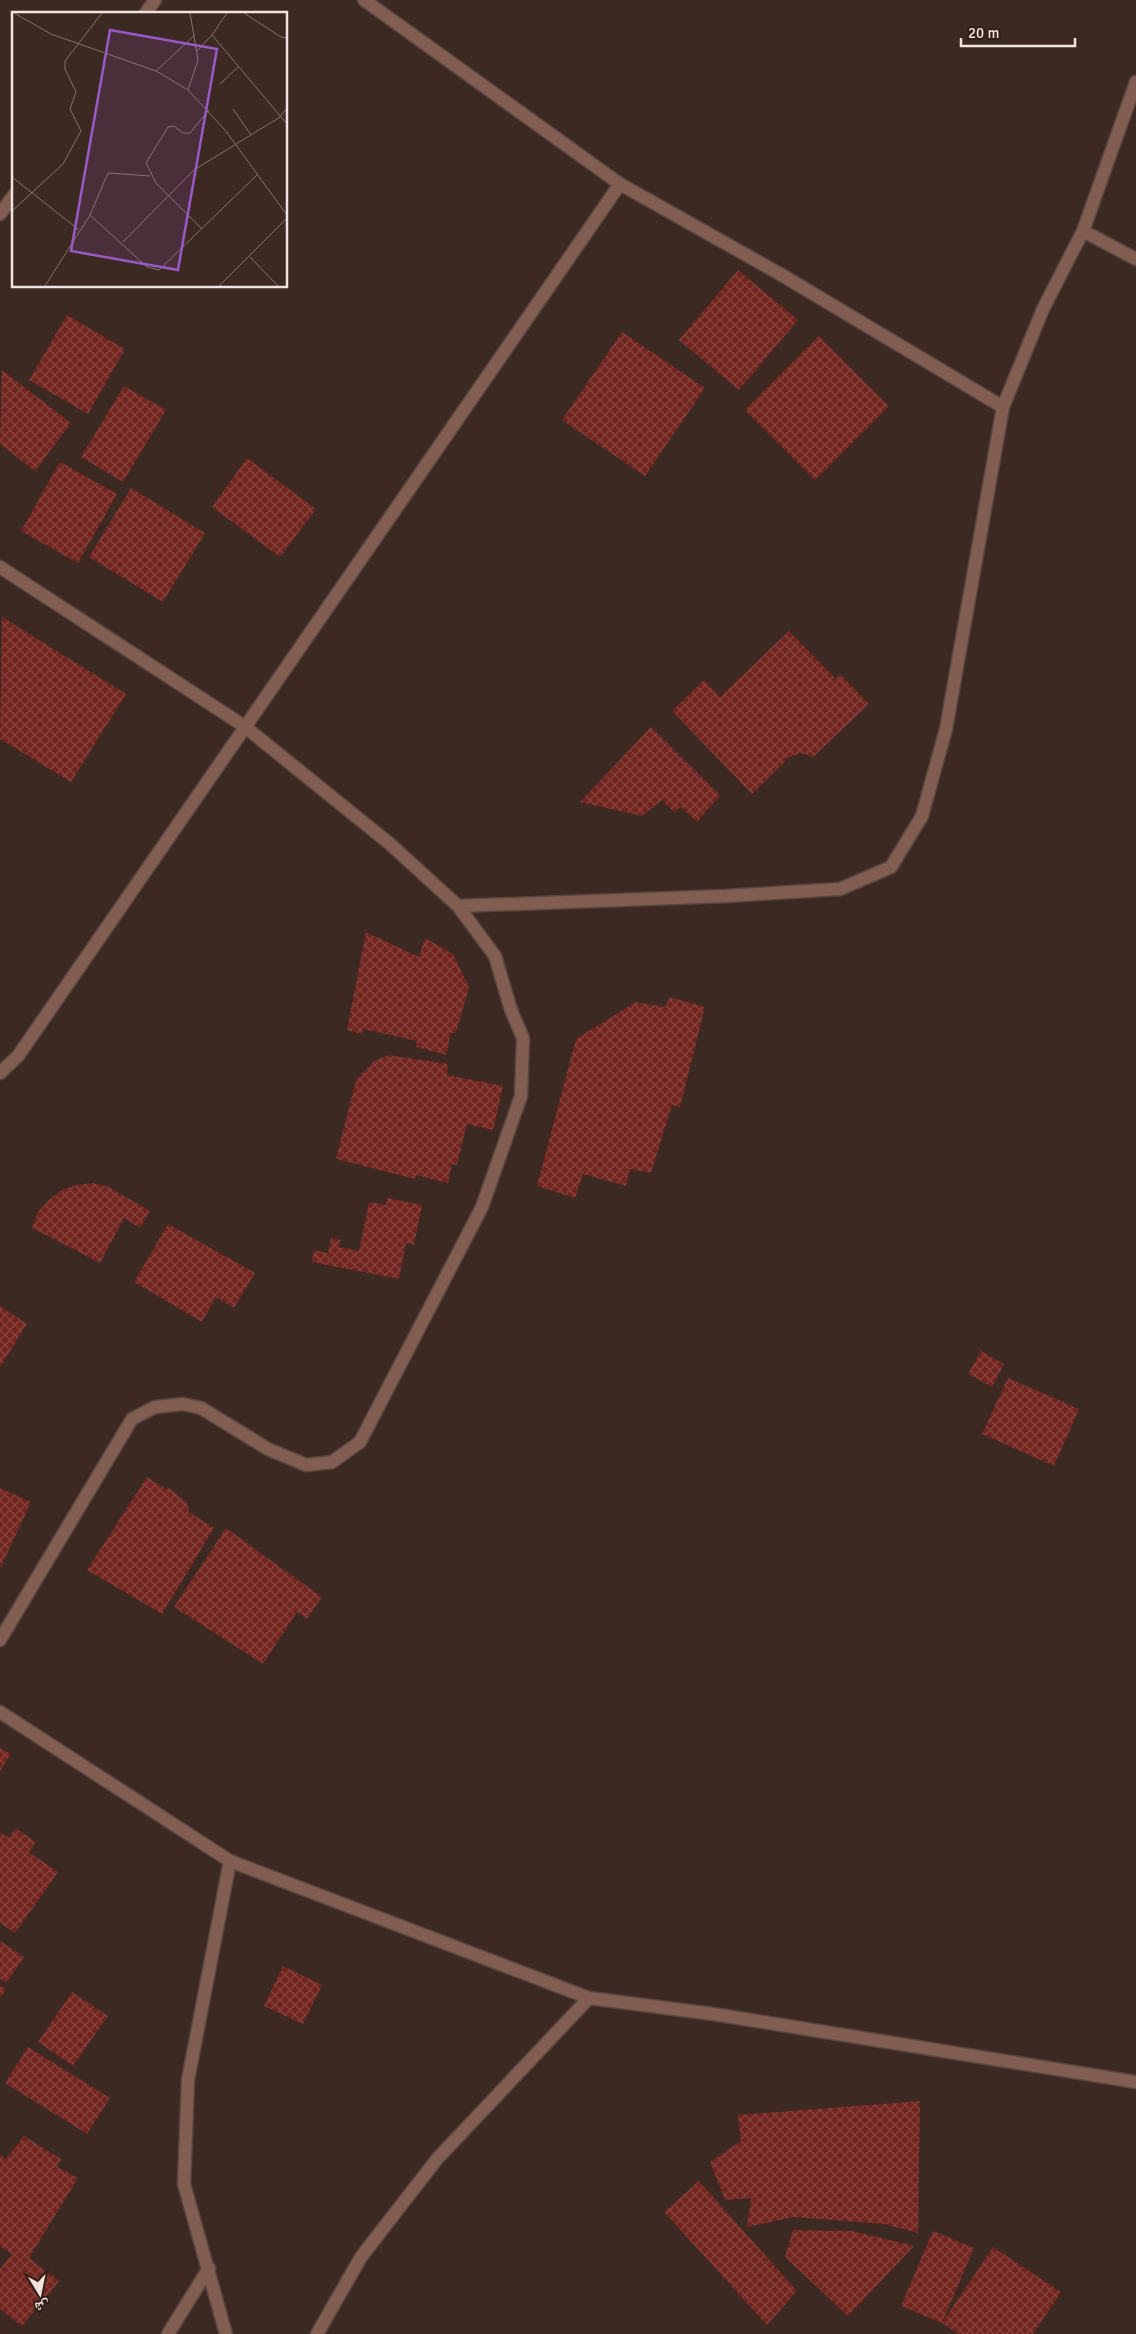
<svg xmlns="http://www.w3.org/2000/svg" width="1136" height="2334" font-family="Signika,'Noto Naskh Arabic',sans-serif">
  <defs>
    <pattern id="building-cross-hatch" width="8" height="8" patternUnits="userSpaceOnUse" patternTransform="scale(1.25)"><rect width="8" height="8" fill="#72241f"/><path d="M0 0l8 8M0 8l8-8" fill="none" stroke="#87443f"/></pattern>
  </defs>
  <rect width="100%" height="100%" fill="#3c2921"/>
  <!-- building -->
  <path fill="url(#building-cross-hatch)" d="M738 270 798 320 739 390 679 340Z
    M67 315 125 349 88 414 29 380Z
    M622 332 705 388 645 476 562 420Z
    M819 336 889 406 815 480 745 410Z
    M2 370 71 423 35 471 0 444Z
    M124 386 166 410 123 482 81 457Z
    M247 458 316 509 280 557 212 507Z
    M60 462 117 494 78 563 21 531Z
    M131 488 205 533 163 602 89 557Z
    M2 617 126 694 71 782 0 739Z
    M789 631 836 679 840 674 869 704 813 757 801 753 784 759 786 761 752 794 672 711 704 680 720 697Z
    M651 727 720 795 697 822 681 807 674 812 662 800 642 816 580 802Z
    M366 932 419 957 425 938 453 954 469 987 456 1033H451L446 1055 416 1047 417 1041 363 1029 362 1034 347 1030Z
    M670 997 705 1007 680 1107 672 1105 651 1173 630 1169 626 1186 583 1174 575 1198 537 1186 576 1039 636 1002 665 1007Z
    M389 1055 448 1064 447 1075 503 1086 493 1130 467 1124 457 1165 452 1164 448 1183 416 1175 415 1179 336 1159 356 1080 374 1061Z
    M93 1183 109 1187 150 1211 140 1228 124 1218 100 1263 32 1228 38 1212 49 1200 62 1190 77 1185Z
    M387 1198 422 1205 414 1245 406 1243 399 1279 312 1262 314 1250 328 1253 331 1238 341 1240 339 1247 359 1251 369 1202 386 1205Z
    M168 1224 255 1273 234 1308 216 1297 202 1322 134 1282Z
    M0 1306 27 1324 0 1367Z
    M981 1351 1004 1364 992 1387 968 1374Z
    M1008 1378 1079 1409 1054 1466 982 1434Z
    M147 1477 166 1489 169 1488 187 1503 189 1512 214 1528 162 1614 87 1570Z
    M0 1488 31 1502 0 1569Z
    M226 1528 322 1597 307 1619 297 1612 263 1664 174 1607Z
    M0 1748 11 1754 0 1771Z
    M15 1828 36 1842 29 1852 58 1872 15 1933 0 1923V1832L9 1838Z
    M0 1941 24 1957 6 1983 0 1979Z
    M283 1966 322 1985 303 2024 264 2006Z
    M0 1985 6 1989 0 1998Z
    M72 1992 108 2016 73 2066 38 2042Z
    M28 2047 110 2098 87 2134 5 2083Z
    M920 2101 918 2233 884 2224 793 2217 747 2227 751 2198 725 2200 710 2162 741 2141 738 2115Z
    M24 2136 61 2159 57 2167 78 2178 29 2258 59 2281 22 2326 0 2309V2269L12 2254 0 2246V2155L6 2159Z
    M699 2181 797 2291 767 2325 664 2212Z
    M793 2230 852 2231 914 2246 848 2316 785 2257Z
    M933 2231 974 2248 942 2323 901 2306Z
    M993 2247 1061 2292 1033 2334H959L942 2323Z"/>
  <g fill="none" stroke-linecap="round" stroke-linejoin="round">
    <defs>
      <path id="minor" d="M364 0 620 184 780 274 1003 407 1043 309 1083 231 1136 82
        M145 14 155 0
        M0 214 14 195
        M1083 231 1136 259
        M0 567 244 726 390 844 458 906 495 956 511 1010 523 1038 521 1096 482 1207 360 1442 332 1462 306 1465 268 1449 201 1408 183 1404 155 1407 132 1419 0 1640
        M458 906 726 896 840 889 891 867 922 816 946 729 1003 407
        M0 1073 18 1056 620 184
        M0 1712 230 1861 589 1998 713 2014 1136 2082
        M168 2334 209 2268
        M226 2334 184 2184 188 2080 230 1861
        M317 2334 361 2257 437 2159 589 1998"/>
    </defs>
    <!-- minor casing -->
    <use href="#minor" stroke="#59473f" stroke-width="15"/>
    <!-- minor -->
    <use href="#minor" stroke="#815d52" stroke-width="12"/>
  </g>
  <!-- overview -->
  <g transform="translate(12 12)">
    <rect width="275" height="275" fill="#3c2921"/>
    <path fill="none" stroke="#85746d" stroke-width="1" d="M2 1 39 22 144 59 176 78 213 118 275 203M232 1 269 25 275 26M200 23 215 1M185 39 200 23 275 112M144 59 183 23M208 72 226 55M176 78 186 48 178 1M221 97 239 123M0 165 67 218M0 199 51 152 69 119 58 97 64 80 53 57V49L90 1M78 203 96 161 138 164M190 217 144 171 134 151 156 115 162 114 171 121H178L197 98M111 230 182 158 268 105 275 96M238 245 266 274M33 274 78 203 135 255 147 258 246 162M207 274 275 206"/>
    <path fill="#995ac7" fill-opacity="0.15" stroke="#995ac7" stroke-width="2.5" d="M98 18 205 37 166 258 59 239Z"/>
    <rect width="275" height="275" fill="none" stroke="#f2e5df" stroke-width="2.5"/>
  </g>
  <!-- north arrow -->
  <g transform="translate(40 2294) rotate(170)" stroke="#321f17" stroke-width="4" paint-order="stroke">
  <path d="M0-4L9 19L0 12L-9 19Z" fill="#f2e5df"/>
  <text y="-8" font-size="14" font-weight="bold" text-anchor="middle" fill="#f2e5df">ش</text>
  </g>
  <!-- scale -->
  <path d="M961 38v8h114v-8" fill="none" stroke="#f2e5df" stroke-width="2.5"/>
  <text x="968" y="38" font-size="15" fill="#f2e5df" stroke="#321f17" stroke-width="4" paint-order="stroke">20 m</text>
</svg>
